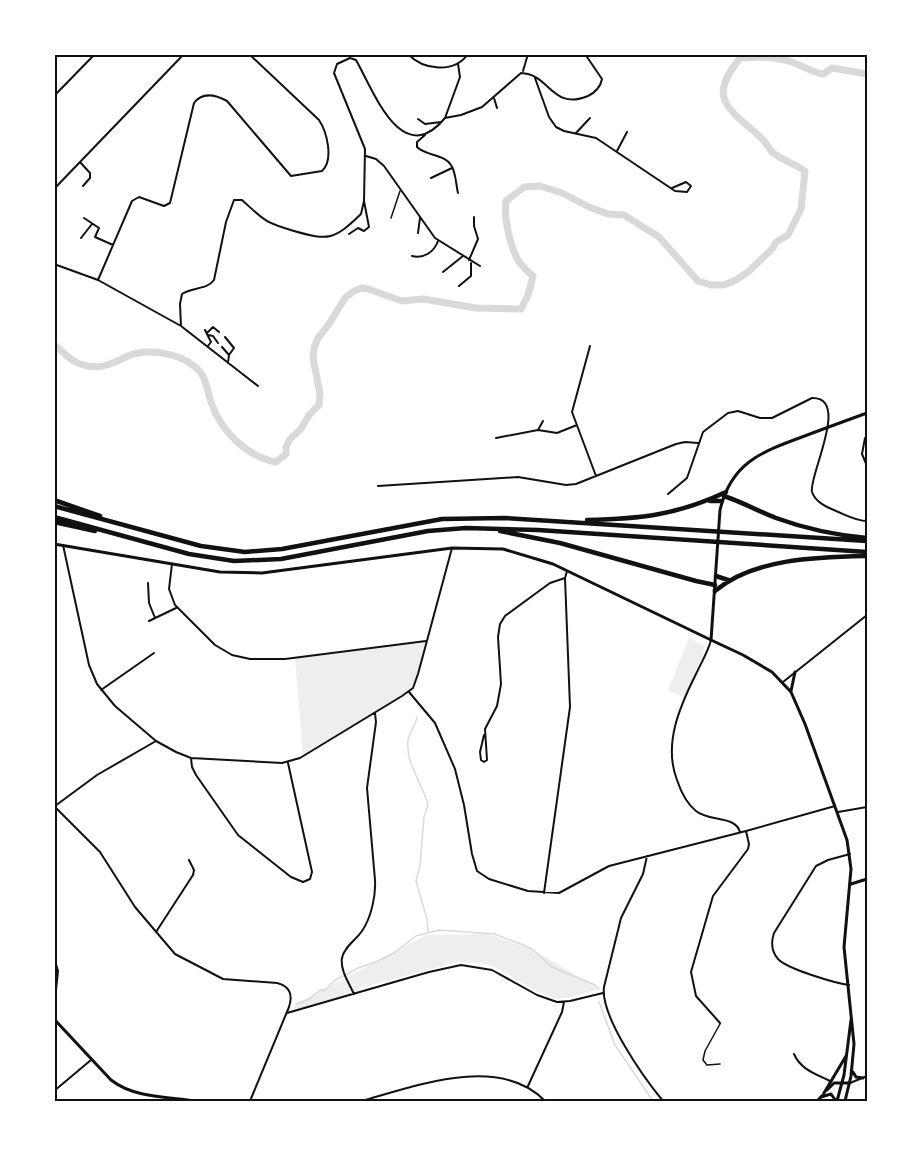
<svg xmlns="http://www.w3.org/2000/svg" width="921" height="1155" font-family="'Alegreya Sans',sans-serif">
  <rect width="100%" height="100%" fill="#fff"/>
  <!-- green -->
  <path fill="#eee" d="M689 638 704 646 703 659 684 698 668 690Z
    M426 641 416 680 409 692 303 756 295 658Z
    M487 934 532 949 599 989 572 997 555 999 535 991 497 968 481 963 457 962 361 988 354 994 292 1012 296 1004 426 935Z"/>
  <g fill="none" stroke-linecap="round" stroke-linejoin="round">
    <!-- stream -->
    <path stroke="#d9d9d9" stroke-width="1.5" d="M417 717C416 725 410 731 408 740 405 763 423 784 428 805L424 817 420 865 416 881 427 919 428 932
      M599 1002 615 1045 653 1101
      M296 1004 309 999 320 990H325L334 981 358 968 378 961 394 953 416 936 439 930 494 934 521 944 532 949 552 967 595 985 599 989"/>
    <!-- river -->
    <path stroke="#d9d9d9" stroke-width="7" d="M54 345C63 351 69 360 80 364 100 371 111 364 128 356 148 348 178 353 194 366 207 376 206 388 211 402 220 430 247 457 276 462L286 454V447L290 439 301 429 309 415 319 405 320 394 313 358 314 348 318 338 329 324 345 298 354 291 362 288 368 289 402 301 423 299 476 308 521 309 528 295 533 276C528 272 523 267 519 262 511 249 503 217 506 201L524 187 540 186 562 193 589 207 608 214 624 215 659 237 698 281 711 285H724L736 280 748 272 773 248 776 242 788 235 801 209 805 171C795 164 780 159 772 152 769 149 767 144 764 141 760 136 755 132 750 128 720 103 713 92 740 58 758 57 774 56 792 62 803 66 811 72 823 74L832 68 867 74"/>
    <!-- service -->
    <path stroke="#111" stroke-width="1.5" d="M391 218 400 191
      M720 1024 705 1051 703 1060 707 1065 720 1064"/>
    <!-- minor -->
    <path stroke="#111" stroke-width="2" d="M408 54C423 70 454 74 468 54
      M523 71 528 54
      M535 78 549 117 556 127 564 131 596 138 675 191 687 192 691 186 686 182 672 188
      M54 96 95 54
      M494 98 497 108
      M445 118 460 77 458 64
      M418 119 425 124 441 122
      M576 133 590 118
      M425 135 417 142V147C426 156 444 154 451 165 456 172 456 185 458 193
      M617 151 627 132
      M366 156 376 159 384 166 435 238 480 266
      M80 162 90 173V178L83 186
      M431 178 452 168
      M54 189 184 54
      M84 218 99 228 95 237 113 245
      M418 233 420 218
      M349 234 358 228 364 231 369 227 364 201
      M81 238 92 224
      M412 256C424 259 434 252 438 241
      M469 260 478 239 474 226V217
      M54 264 98 280 181 326 258 386
      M443 272 463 256
      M98 280 132 201 139 197 164 206 170 203 194 103C203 91 216 95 227 101L291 176 322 171C334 160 327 132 319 120L249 54
      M459 286 471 276V263
      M181 326 180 304 182 294C192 287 207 290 214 280L226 222 234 200H242C265 221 264 222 294 231 329 241 334 240 361 214L364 201 365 149 334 73 337 64 350 58 356 60C374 92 402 170 445 118L461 115 482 107 521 73C550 74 552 111 588 96 595 93 601 86 602 79L585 54
      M205 330 211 342 208 346
      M207 333 213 327 219 332
      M208 335 213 336 218 343
      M225 337 234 348 229 355 228 363
      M590 346 572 412 596 476 676 444 685 442 698 443
      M222 347 229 355
      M538 430 543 421
      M496 438 538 430 557 433 577 425
      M865 438 862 454 867 466
      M378 486 518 477 566 485 576 484 596 476
      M668 494 687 478 703 432 728 413 738 411 760 418H772L812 398C851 397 808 477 812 492 816 503 827 507 836 511 846 515 856 521 867 521
      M63 545 89 665 97 684 115 706 156 741 176 752 191 758 282 763 300 758 402 696 413 688 418 674 452 548
      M172 564 169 589 175 605 215 645 232 655 250 659H285L426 641
      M148 583 149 603 155 618
      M149 621 176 608
      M711 640C708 652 701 663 696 674 680 706 663 744 677 780 681 792 687 804 696 811 709 822 735 815 740 832
      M783 682 867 615
      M101 690 154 653
      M409 692 435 723 455 769 464 805 472 854 477 871 489 879 528 891 559 893 609 866 746 831 835 806
      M484 735 480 752 481 760 484 762 487 760 485 729 497 706 501 684 498 637 500 624 505 616 550 583 565 578
      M191 758 192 767 196 775 238 835 291 877 303 882 310 879 312 872 288 763
      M54 806 100 852 135 907 175 954 223 979 277 983C290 986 293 995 289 1007L250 1101
      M55 806 97 775 156 741
      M838 812 867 807
      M647 856 643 874 621 918 604 987C600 1016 644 1078 663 1101
      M544 893 570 707 565 578 567 571
      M156 932 193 875 194 870 189 860
      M54 957 58 971 54 1010
      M849 985C835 983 787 969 778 959 771 951 771 942 774 933L816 866 828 860 850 854
      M354 994C349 983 340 970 342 958 344 947 356 940 362 931 371 918 376 896 375 880L367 788 376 722 375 713
      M287 1013 429 972 461 965 492 970 537 995 557 1002 570 1001 603 993
      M720 1023 696 996 691 972 713 896 748 849 749 844 746 831
      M794 1054C801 1070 816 1074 830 1081
      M850 1083 867 1076
      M528 1086 562 1012 564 1002
      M54 1091 91 1060
      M362 1101C415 1086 500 1054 545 1101"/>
    <!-- tertiary -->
    <path stroke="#111" stroke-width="3" d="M54 544 220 572 262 573 452 548 503 549 553 564 711 640
      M851 884 867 879
      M54 1019 111 1080C134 1098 168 1097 195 1101
      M827 1090 834 1083H850
      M817 1101 823 1095"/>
    <!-- secondary -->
    <path stroke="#111" stroke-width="3" d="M791 691 795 672
      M853 1072 856 1077 863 1078
      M824 1093 846 1056
      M821 1097 831 1094 836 1101
      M837 1101 844 1075 851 1020
      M845 1101 851 1076 854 1044 844 947 851 869 847 840 805 724 791 692 772 672 743 655 711 640 720 510C731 463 761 452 802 437 823 429 845 421 867 413"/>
    <!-- motorway -->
    <path stroke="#111" stroke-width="4.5" d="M724 496C742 502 758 511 776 518 806 529 835 535 867 538
      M54 500 100 516
      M710 501H722
      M54 506 201 546 245 552 282 549 442 519 505 518 867 541
      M54 517 189 554 234 561 281 559 428 531 466 528 538 530 867 552
      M587 520C640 519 677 515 726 492
      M54 522 95 531
      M500 531 560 543 696 581 715 585
      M716 576 728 580
      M715 591C754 558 819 557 867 556"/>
  </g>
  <!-- border -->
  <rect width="921" height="1155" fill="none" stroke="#ffffff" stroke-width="111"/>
  <rect x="56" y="56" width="810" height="1044" fill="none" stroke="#111" stroke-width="2"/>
</svg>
